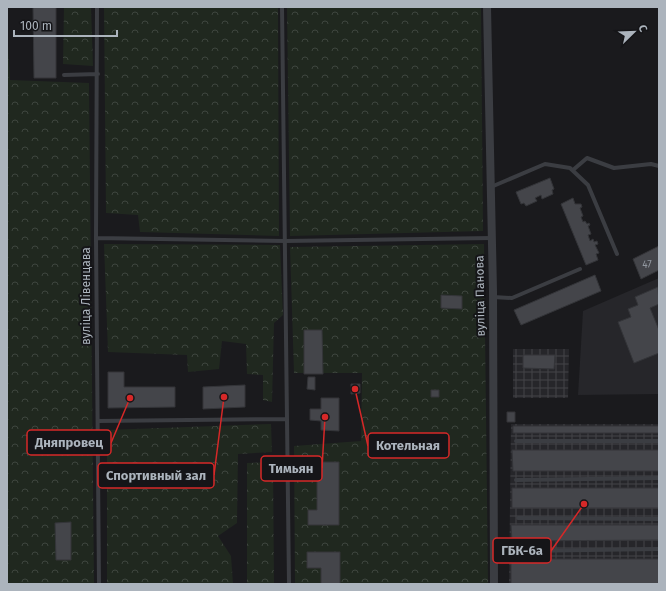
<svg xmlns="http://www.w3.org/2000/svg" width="666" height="591" font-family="'Fira Sans',sans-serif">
  <defs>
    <pattern id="industrial-grid" width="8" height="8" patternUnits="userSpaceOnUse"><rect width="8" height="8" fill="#26262a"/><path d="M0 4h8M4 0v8" fill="none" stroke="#434347"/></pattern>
    <pattern id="forest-crowns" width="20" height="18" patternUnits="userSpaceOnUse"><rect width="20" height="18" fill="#20281f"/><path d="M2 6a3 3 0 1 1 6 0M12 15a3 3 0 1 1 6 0" fill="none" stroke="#3e453e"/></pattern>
  </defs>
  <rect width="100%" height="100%" fill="#1a1a1d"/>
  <!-- built -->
  <path fill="#26262a" d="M659 278V394L578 395 583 311Z"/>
  <!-- industrial -->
  <path fill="url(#industrial-grid)" d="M513 349H569L568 398H513Z
    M511 424H659V584H509Z"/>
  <!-- forest -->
  <path fill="url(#forest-crowns)" d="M64 7H91L93 66 63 64Z
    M104 7H278L279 236 140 232 138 215 106 213Z
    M287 7H481L483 231 290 236Z
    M7 29 10 80 89 83 94 584H7Z
    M104 244 280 245 283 315 274 323 272 402 263 400V375L247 374 246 344 222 341 219 369 188 372 187 355 108 352Z
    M484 244 488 584H295L294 446 361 441 362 373H294L290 247Z
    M271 424 272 452 238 454 237 523 218 536 231 556 233 584H107V430Z
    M273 462 274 584H247V463Z"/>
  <!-- building -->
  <path fill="#44454a" stroke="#343539" d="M33 7H56V78H34Z
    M550 178 554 189 552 190 553 194 542 199 541 195 535 198 537 201 526 206 524 203 521 204 516 192Z
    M573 198 575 204H581L582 207 580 208 583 216 581 217 583 222 585 221 587 224 589 223 590 225 588 226 591 234 588 235 590 241 593 239 594 242 597 241 598 244 595 245 599 253 596 254 598 260 586 265 561 204Z
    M659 246V270L641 279 633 259Z
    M595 275 601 291 521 325 514 310Z
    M658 287 659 304 650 308 659 330V353L634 363 618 322 631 317 628 309 638 305 635 297Z
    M441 295 462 296V309L441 308Z
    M304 330H322L323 374H304Z
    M523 355H555L554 369 523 368Z
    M108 372H124V387H175V407L108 408Z
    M308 377H315V390L307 389Z
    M351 384H360V393L351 394Z
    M245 385V407L203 409V387Z
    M431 390H439V397H431Z
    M321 398H339V431L321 430V421L310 420V409H321Z
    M507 412H515V422H507Z
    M513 426H659V433H513Z
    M512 450H659V471H513Z
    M309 462H339V525H308V510H317V476H310Z
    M512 488H659V508H512Z
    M71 522V560H56L55 523Z
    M511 525H659V540L512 541Z
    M307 552H340V584H321V568H307Z
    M511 559H659V584H511Z"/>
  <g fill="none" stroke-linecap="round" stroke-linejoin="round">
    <!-- lane -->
    <path stroke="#3b3d42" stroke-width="4" d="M97 7 96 238 99 584
      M282 7 289 584
      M64 75 98 74
      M573 170 587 158 614 168 651 164 659 166
      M491 187 545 164 570 168 588 185 617 254
      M96 238 285 241 492 238
      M493 297 512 298 580 269
      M98 421 287 419
      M516 441H659
      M516 480 659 478
      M518 518 659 519
      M518 551 659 549"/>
    <!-- street -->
    <path stroke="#3b3d42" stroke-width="8" d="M487 7 493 291 494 584"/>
  </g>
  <g text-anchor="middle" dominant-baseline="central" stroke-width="4" stroke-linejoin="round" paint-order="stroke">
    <!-- number labels -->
    <g font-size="10" fill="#9298a0">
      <text x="647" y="265">47</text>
    </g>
    <!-- street labels -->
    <g font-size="12" fill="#acb4bd" stroke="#151518">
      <text transform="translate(86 296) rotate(-90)">вуліца Лівенцава</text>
      <text transform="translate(480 296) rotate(-91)">вуліца Панова</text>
    </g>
  </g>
  <!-- callouts -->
  <path fill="none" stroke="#d62828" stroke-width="1.5" d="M130 398L111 443M355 389L368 446M325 417L322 468M224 397L214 475M584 504L551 551"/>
  <g fill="#d62828" stroke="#151518" stroke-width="1.5">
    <circle cx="130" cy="398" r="4"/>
    <circle cx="355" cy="389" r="4"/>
    <circle cx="325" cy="417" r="4"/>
    <circle cx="224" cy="397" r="4"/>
    <circle cx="584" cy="504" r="4"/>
  </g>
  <g fill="#151518" stroke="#d62828" stroke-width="1.5">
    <rect x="27" y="430" width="84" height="25" rx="4"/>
    <rect x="368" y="433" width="81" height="25" rx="4"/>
    <rect x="261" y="456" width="61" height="25" rx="4"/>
    <rect x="98" y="463" width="116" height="25" rx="4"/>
    <rect x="493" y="538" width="58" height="25" rx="4"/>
  </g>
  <g font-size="13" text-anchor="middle" font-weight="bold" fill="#acb4bd">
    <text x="69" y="447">Дняпровец</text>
    <text x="408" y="450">Котельная</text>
    <text x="291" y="473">Тимьян</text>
    <text x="156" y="480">Спортивный зал</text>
    <text x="522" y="555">ГБК-6а</text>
  </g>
  <!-- border -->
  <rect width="666" height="591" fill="none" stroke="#acb4bd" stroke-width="16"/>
  <!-- north arrow -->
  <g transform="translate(634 32) rotate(67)" stroke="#151518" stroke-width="3" paint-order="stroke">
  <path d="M0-3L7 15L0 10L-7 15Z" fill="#acb4bd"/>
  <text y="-6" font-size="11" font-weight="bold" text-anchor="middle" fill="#acb4bd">С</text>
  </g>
  <!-- scale -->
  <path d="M14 30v6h103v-6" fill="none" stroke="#acb4bd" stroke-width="2"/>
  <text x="20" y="30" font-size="12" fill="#acb4bd" stroke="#151518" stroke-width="3" paint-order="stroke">100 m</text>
</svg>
